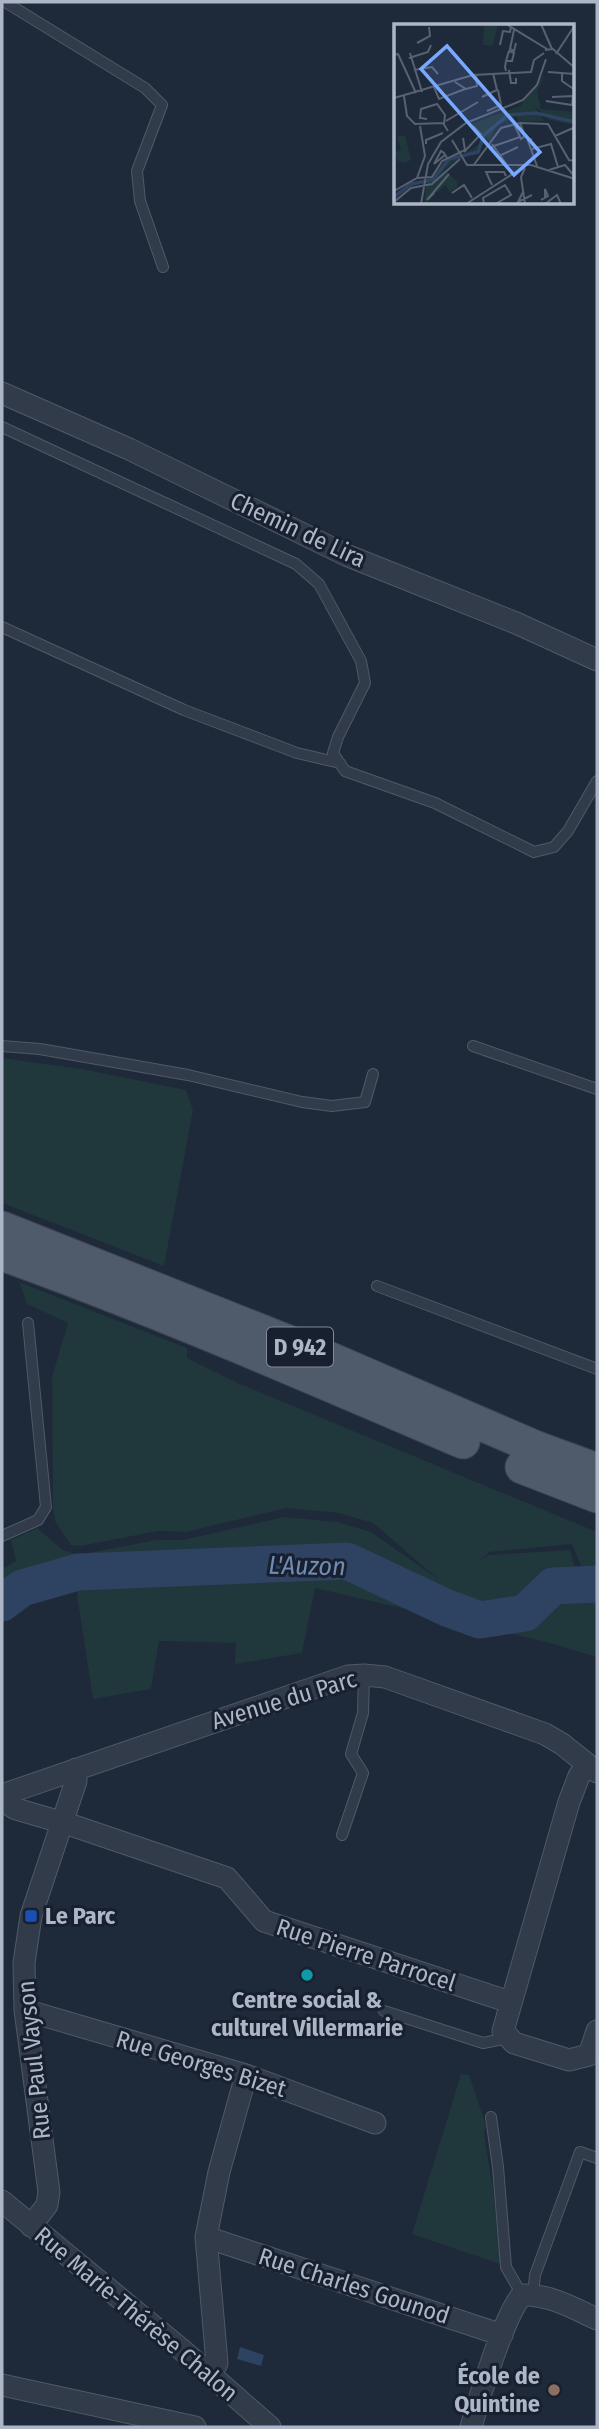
<svg xmlns="http://www.w3.org/2000/svg" width="599" height="2429" font-family="'Fira Sans Condensed',sans-serif">
  <rect width="100%" height="100%" fill="#1e293a"/>
  <!-- green -->
  <path fill="#20373b" d="M2 1058 82 1069 186 1090 193 1110 164 1266 2 1203Z
    M19 1282 187 1348V1358L240 1384 597 1532V1581L588 1582 572 1544 490 1552 475 1564 488 1555 570 1550 582 1592H597V1657L546 1642 315 1588 302 1653 235 1664 236 1643 159 1641 151 1689 93 1699 77 1595 81 1567 21 1581 2 1594V1569L16 1561 11 1540 37 1528 63 1550 78 1555 156 1540H183L284 1517 337 1522 371 1532 438 1579 373 1523 339 1513 286 1508 186 1532 158 1531 81 1546 71 1545 55 1521 53 1507 52 1377 68 1323 27 1304Z
    M461 2074 469 2075 486 2125 484 2135 493 2189 500 2264 412 2234Z"/>
  <!-- water -->
  <path fill="#2e4261" d="M240 2347 264 2355 261 2366 237 2359Z"/>
  <g fill="none" stroke-linecap="round" stroke-linejoin="round">
    <!-- river -->
    <path stroke="#2e4261" stroke-width="37" d="M2 1603 22 1588 78 1572 347 1561 447 1608 480 1620 525 1613 553 1586 597 1584"/>
    <defs>
      <path id="lane" d="M5 2 145 88 162 105 137 171 140 201 163 267
        M2 427 296 564 319 584 361 661 365 683 338 737 333 753 345 771 435 803 534 852 554 847 568 831 597 781
        M2 627 184 710 297 753 340 763
        M2 1046 40 1049 188 1075 302 1102 332 1106 365 1102 373 1074
        M473 1046 597 1089
        M377 1286 597 1369
        M2 1536 38 1520 46 1507 28 1323
        M342 1835 363 1773 351 1754 363 1713 364 1675
        M384 2011 483 2043 508 2038
        M491 2117 498 2167 506 2267 522 2295
        M533 2295 535 2275 580 2152 597 2158"/>
      <path id="street" d="M2 393 129 449 346 555 516 623 597 660
        M587 1764 579 1776 569 1802 503 2031 514 2043 569 2060 589 2055 597 2031
        M2 1795 348 1676 364 1675 385 1677 545 1734 562 1744 597 1772
        M2 1800 16 1809 71 1825 227 1878 264 1921 510 2002
        M25 2010 246 2075 375 2123
        M2 2201 181 2349 270 2427
        M31 2226 47 2205 49 2192 25 2010 24 1963 31 1916 76 1781V1769
        M206 2237 502 2335
        M211 2375 217 2363 206 2237 219 2172 246 2075
        M2 2385 195 2427
        M471 2427C479 2398 504 2316 522 2295 549 2294 573 2308 597 2319"/>
      <path id="primary" d="M2 1228 319 1354 537 1448 597 1470
        M2 1254C158 1310 311 1377 463 1442
        M522 1467 597 1496"/>
    </defs>
    <!-- lane casing -->
    <use href="#lane" stroke="#4f5968" stroke-width="12"/>
    <!-- street casing -->
    <use href="#street" stroke="#4f5968" stroke-width="23"/>
    <!-- primary casing -->
    <use href="#primary" stroke="#3b4454" stroke-width="35"/>
    <!-- lane -->
    <use href="#lane" stroke="#323b4a" stroke-width="10"/>
    <!-- street -->
    <use href="#street" stroke="#323b4a" stroke-width="21"/>
    <!-- primary -->
    <use href="#primary" stroke="#4f5a6b" stroke-width="33"/>
  </g>
  <!-- markers -->
  <rect fill="#1a4fb4" stroke="#18202f" stroke-width="2.5" x="24" y="1909" width="14" height="14" rx="3.5"/>
  <circle fill="#0f9aa8" stroke="#18202f" stroke-width="2.5" cx="307" cy="1975" r="7"/>
  <circle fill="#8d6e63" stroke="#18202f" stroke-width="2.5" cx="554" cy="2390" r="7"/>
  <g text-anchor="middle" dominant-baseline="central" stroke-width="6" stroke-linejoin="round" paint-order="stroke">
    <!-- shield labels -->
    <rect fill="#18202f" stroke="#808999" stroke-width="2" x="267" y="1327.5" width="66" height="39" rx="5"/>
    <g font-size="23" font-weight="bold" fill="#acb6c7">
      <text x="300" y="1347">D 942</text>
    </g>
    <!-- street labels -->
    <g font-size="24" fill="#acb6c7" stroke="#18202f">
      <text transform="translate(298 530) rotate(25)">Chemin de Lira</text>
      <text transform="translate(284 1700) rotate(-17)">Avenue du Parc</text>
      <text transform="translate(366 1955) rotate(18)">Rue Pierre Parrocel</text>
      <text transform="translate(34 2060) rotate(-96)">Rue Paul Vayson</text>
      <text transform="translate(201 2064) rotate(17)">Rue Georges Bizet</text>
      <text transform="translate(354 2286) rotate(18)">Rue Charles Gounod</text>
      <text transform="translate(136 2314) rotate(40)">Rue Marie-Thérèse Chalon</text>
    </g>
    <!-- poi labels -->
    <g font-size="24" font-weight="bold" fill="#acb6c7" stroke="#18202f" text-anchor="start">
      <text x="45" y="1916">Le Parc</text>
      <text x="307" y="2000" text-anchor="middle">Centre social &amp;<tspan x="307" dy="28">culturel Villermarie</tspan></text>
      <text x="540" y="2376" text-anchor="end">École de<tspan x="540" dy="28">Quintine</tspan></text>
    </g>
    <!-- water labels -->
    <g font-size="26" font-style="italic" fill="#718bb2" stroke="#18202f">
      <text transform="translate(307 1566) rotate(1)">L'Auzon</text>
    </g>
  </g>
  <!-- overview -->
  <g transform="translate(394 24)">
    <rect width="180" height="180" fill="#1e293a"/>
    <path d="M90 0H104L99 22 89 21ZM151 50 143 68 147 85 180 88V101L156 96 140 82 150 97 124 98 123 92 102 102 96 116 90 111 83 128 66 132 84 121 87 113 77 100 126 82ZM11 111 17 136 11 139 4 137 1 128 7 126 3 113ZM64 130 65 134 50 146 64 158 63 163 56 168 51 161 30 180 33 156 48 138Z" fill="#20373b"/>
    <path fill="none" stroke="#2e4261" stroke-width="3.5" d="M0 173 17 160 39 156 55 135 84 128 90 111 114 91 142 89 181 98"/>
    <path fill="none" stroke="#576172" stroke-width="2" d="M34 0H89M112 0 153 25M147 0 158 25M120 6 116 25 120 27 122 19M23 19 36 12 35 3M106 21 109 7 116 8 117 3M151 26 159 25 181 44M16 29 28 68M162 30 181 1M0 31 4 30 22 69M15 34 34 28 37 21M20 46 38 43 44 50M115 46 117 59H122V54M112 47 111 43 112 37 115 27 120 29 118 37H112M154 48 181 50M168 49V57L181 66M61 58 72 65 83 62 82 50M40 63 45 75 71 65M10 72 13 92 21 100 49 99 54 107M88 73 103 66 99 49M158 73 179 72M0 74 79 51 137 48 140 36 150 29M152 77 178 81 179 72M93 87 107 81 104 66M33 95 26 94 27 85 43 80 51 91 50 100M52 97 84 78M120 100 127 115 131 112 126 99M161 112 179 104 181 115M138 115 134 117 143 142M58 116 73 141H137L181 155M32 120V116L49 109M98 120 113 141M97 123 126 113M138 125 157 120 164 143M70 128 87 110 79 102M51 131 40 140 47 127 50 129 53 134M105 132 124 123M79 142 107 104 126 99 154 100 175 136 181 137M155 146 171 141 181 153M23 154 31 132 26 102M98 161 92 148H110L112 152M0 167 23 154 38 153 48 137 71 126 69 114M129 168 124 178 138 171M40 169 33 176 55 150M58 169 70 161 78 174M147 176 154 172 151 165V174M0 178 17 164 38 160 66 135M27 180 34 140 47 118 72 99 129 76 143 61 152 35M72 180 131 142M90 180 89 174 111 161 117 171 101 180M131 180 127 153 131 144M151 180 163 171 167 180"/>
    <path fill="#79a9ff" fill-opacity="0.15" stroke="#79a9ff" stroke-width="3.5" d="M53 22 146 128 120 151 27 45Z"/>
    <rect width="180" height="180" fill="none" stroke="#acb6c7" stroke-width="3.5"/>
  </g>
  <!-- border -->
  <rect width="599" height="2429" fill="none" stroke="#acb6c7" stroke-width="7"/>
</svg>
